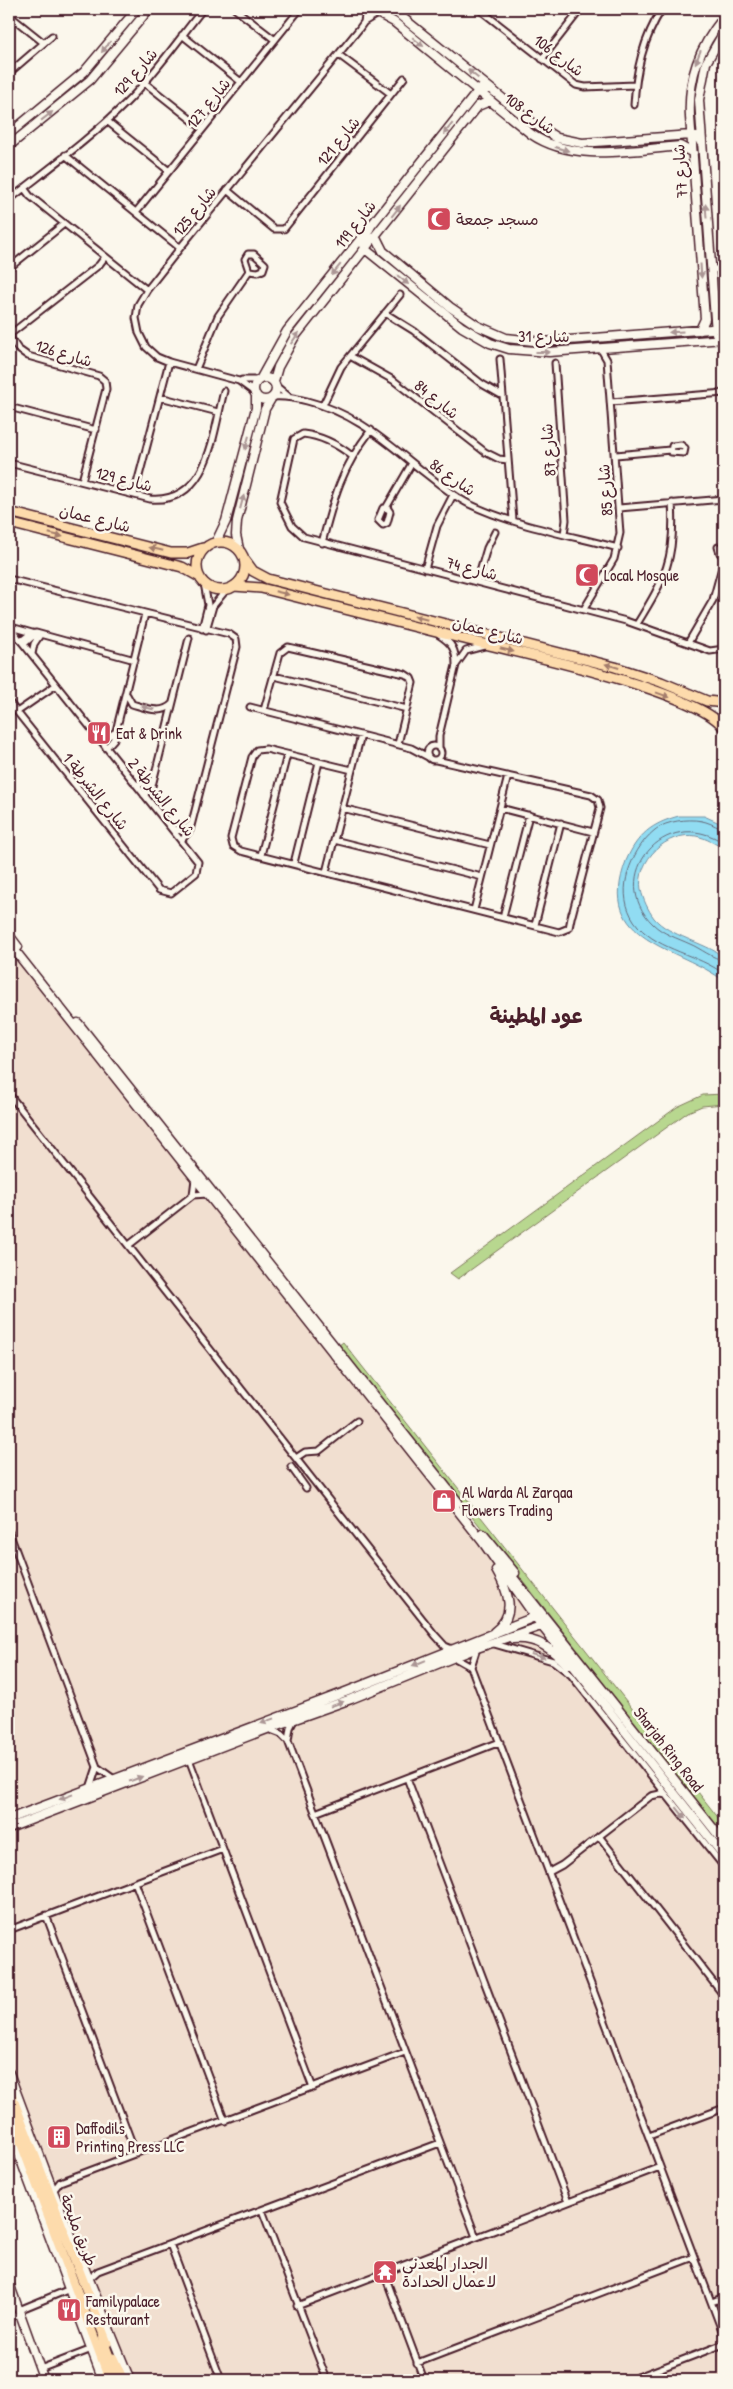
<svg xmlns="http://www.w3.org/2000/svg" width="733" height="2389" font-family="'Patrick Hand','Playpen Sans Arabic',sans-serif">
  <rect width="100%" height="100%" fill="#fbf7ec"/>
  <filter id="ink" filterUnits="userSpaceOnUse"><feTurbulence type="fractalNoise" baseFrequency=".02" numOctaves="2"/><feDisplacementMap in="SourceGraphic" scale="10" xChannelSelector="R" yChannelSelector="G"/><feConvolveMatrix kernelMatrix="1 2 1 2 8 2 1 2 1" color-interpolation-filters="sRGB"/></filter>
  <g filter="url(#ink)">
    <!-- built -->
    <path fill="#f1dfd0" d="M9 951 724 1849V2380H115L9 2097V1823L491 1639 9 1815Z"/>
    <!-- green -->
    <path fill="#b8d78f" stroke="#817b5d" d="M724 1094V1104L702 1106 688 1112 458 1279 450 1273 677 1107 703 1095Z
      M343 1342 724 1825V1836L338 1346Z"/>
    <!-- water -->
    <path fill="#91dcf2" stroke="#7590a2" d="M679 816H704L724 825V849C716 844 706 838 696 836 667 831 636 860 641 890 643 899 648 910 654 918 669 936 704 942 724 957V981C679 946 595 943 626 861 637 835 652 823 679 816Z"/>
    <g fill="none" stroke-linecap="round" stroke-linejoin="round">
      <!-- shore -->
      <path stroke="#666b7b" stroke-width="1" d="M724 829C718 828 713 824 706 822 694 818 673 820 661 826 655 829 648 836 644 841 625 866 616 900 638 926 660 951 698 954 724 974
        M724 843C664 803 605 878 653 924 663 934 677 938 690 944 700 948 713 959 724 960"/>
      <defs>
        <path id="street" d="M235 9 275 40
          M479 9 576 85 585 87 635 85
          M9 15 44 43
          M364 22 377 14
          M182 35 241 82
          M713 49 724 47
          M339 55 391 94
          M542 59 581 9
          M9 73 52 36
          M145 83 203 129
          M634 105C636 70 643 39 662 9
          M107 121 169 171
          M65 155 180 248
          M24 188 30 196 147 290
          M227 190 274 229H284L404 78
          M9 200C48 169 90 139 126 103 155 74 178 40 203 9
          M136 212 300 9
          M248 254H254L265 264 263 270 258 272 249 271 245 259Z
          M711 267 724 273
          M9 268 64 224
          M385 313 414 331 482 384 503 396
          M9 335 99 265 105 257
          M9 336 18 349 28 356 99 376 105 381 106 389 82 481
          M350 356 393 380 485 452 499 459 508 460
          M500 359 513 520
          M555 363 566 520 564 534
          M196 369 218 316 249 271
          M242 380H258
          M276 386 288 396
          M254 392 239 381 169 362 157 357 146 347 139 333 136 318 138 305 147 290 180 248 359 29 364 22 366 9
          M160 397 218 412
          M273 397C285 396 295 398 307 401 356 413 387 443 425 473 439 484 453 496 469 504 515 526 569 535 618 548
          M611 402 724 393
          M323 405 341 367 400 295
          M9 407 96 430
          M681 445 685 448 684 453 671 452 672 446Z
          M616 455 670 450
          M352 456C337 444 322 436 303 434L294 439 280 502 292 526 304 537 626 621 710 651 724 649
          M9 463 150 499C209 504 213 433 224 391
          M134 495 169 362
          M383 508 388 509 390 512 387 523 383 525 378 520Z
          M386 508 412 463
          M619 508 724 499
          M322 543C334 497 341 469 371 430
          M718 547 720 553 724 557
          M425 569 437 526 453 495
          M9 579 229 634 236 639 237 647 190 830 181 841
          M477 582 487 548 495 532
          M584 609 614 559 620 533 607 360 600 348
          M637 624C665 578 676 559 672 503
          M9 626 198 862 196 873 171 893 159 890 9 702
          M11 627 32 633
          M202 629 208 605 204 583
          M206 630 213 606 227 589
          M439 635C452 643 456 650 456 665L439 736V749
          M21 641 30 634 36 633 135 660
          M688 643 713 600 724 560
          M24 644 32 637 40 635
          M32 654 34 644 40 635
          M456 665 466 651 485 646
          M274 676 407 709
          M127 695 132 704C146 708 162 715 172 704
          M250 707 411 748 428 757
          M264 710 280 653 288 647 405 674 411 678 413 683 398 744
          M17 712 56 685
          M97 735 107 737 116 732
          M427 753a7 7 0 1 1 14 0a7 7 0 1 1-14 0Z
          M106 748 114 739 145 614
          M436 760 591 795 598 800 600 808 572 915
          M352 770 266 749 257 750 252 757 231 838 233 846 241 851 559 932 569 928 572 913
          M135 784H145L153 780
          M144 795 152 786 189 638
          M342 808 490 845
          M500 808 593 832
          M172 828 181 831 191 824
          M334 840 482 877
          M261 855 287 755
          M294 863 319 762
          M326 872 361 735
          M474 910 508 776
          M503 917 529 815
          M535 925 561 823
          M9 1094 435 1635 445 1646 452 1649
          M193 1195 195 1179
          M129 1245 193 1195 207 1194
          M296 1458 305 1452 319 1451 357 1421
          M291 1467 306 1488
          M9 1532 97 1767 114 1779
          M491 1643 553 1661 571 1675 724 1867
          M477 1648 471 1667 724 2336
          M455 1658 471 1667
          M268 1729 281 1734 288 1741 476 2237
          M288 1741 290 1728 294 1720
          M189 1759 313 2088
          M407 1778 568 2202
          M90 1788 97 1767
          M315 1813 500 1742
          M599 1836 724 1996
          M549 1872 562 1865 651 1796 660 1794 667 1795
          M135 1882 225 2121
          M46 1915 136 2154
          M9 1930 223 1849
          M649 2136 724 2108
          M53 2191 60 2182 405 2052
          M262 2210 327 2380
          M170 2244 221 2380
          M384 2273 424 2380
          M89 2279 98 2271 440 2143
          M712 2302 724 2297
          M297 2306 660 2167
          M19 2310 70 2289
          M9 2318 20 2314
          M417 2363 694 2257
          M40 2369 92 2349
          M630 2380 724 2344"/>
        <path id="secondary" d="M367 9 377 14 382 13 387 9
          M392 9 533 123 557 138 582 143 691 135 698 137 701 143
          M379 14 394 22 531 134C573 163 631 150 680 146L693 153
          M9 134 84 72 137 9
          M9 146 90 80 149 9
          M372 224 363 241 365 249 462 327 490 343 509 349 549 352 724 339
          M370 227 478 91 483 87 492 90
          M376 237 383 251 450 307 478 326 506 338 543 342 724 328
          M700 330 705 319 690 117C688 77 699 48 724 17
          M716 333 699 100 706 63 724 32
          M254 389a11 11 0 1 1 22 0a11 11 0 1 1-22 0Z
          M261 378 287 331 363 236
          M274 381 278 367 294 338 478 106 490 101
          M216 542 226 521 256 408V395
          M239 549 236 535 237 521 265 409 271 399
          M9 935 18 947
          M9 943 482 1541 541 1625 724 1856
          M78 1023 458 1502
          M483 1534 515 1573
          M507 1570 724 1842
          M494 1632C518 1614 508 1591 496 1570
          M513 1639C538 1637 551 1649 568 1665
          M9 1819 348 1691 532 1618H540
          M9 1828 267 1729 351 1699 477 1648 538 1627 543 1623
          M9 2073 53 2191 130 2380
          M9 2128 103 2380
          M9 2283 44 2380"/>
        <path id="primary" d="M9 512 171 553H188L203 548
          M9 523 182 567 198 576
          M197 566a24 24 0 1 1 48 0a24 24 0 1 1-48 0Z
          M245 560 253 571 268 579 615 667 661 682 707 701 724 703
          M234 586 261 588C326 604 391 621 456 637 506 650 699 690 724 728
          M9 2089 107 2343
          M9 2110 110 2380
          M113 2358 123 2380"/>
        <path id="highway" d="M104 2337 105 2347 117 2380"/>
      </defs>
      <!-- street casing -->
      <use href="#street" stroke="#4a1f2b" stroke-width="9"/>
      <!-- secondary casing -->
      <use href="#secondary" stroke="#4a1f2b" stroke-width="11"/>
      <!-- primary casing -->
      <use href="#primary" stroke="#4a1f2b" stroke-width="12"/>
      <!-- highway casing -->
      <use href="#highway" stroke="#4a1f2b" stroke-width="14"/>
      <!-- street -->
      <use href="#street" stroke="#fbf7ec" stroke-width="5"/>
      <!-- secondary -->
      <use href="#secondary" stroke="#fbf7ec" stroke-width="8"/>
      <!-- primary -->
      <use href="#primary" stroke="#fddbac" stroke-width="9"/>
      <!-- highway -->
      <use href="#highway" stroke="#fddbac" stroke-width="10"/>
    </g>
    <!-- one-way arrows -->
    <defs><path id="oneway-solid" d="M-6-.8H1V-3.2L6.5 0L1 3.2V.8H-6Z" transform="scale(1.25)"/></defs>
    <g fill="#ab9695">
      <use href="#oneway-solid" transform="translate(418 42) rotate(39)"/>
      <use href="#oneway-solid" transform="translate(106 47) rotate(129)"/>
      <use href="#oneway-solid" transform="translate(698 57) rotate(112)"/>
      <use href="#oneway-solid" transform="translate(473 74) rotate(-141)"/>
      <use href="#oneway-solid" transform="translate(47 116) rotate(-38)"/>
      <use href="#oneway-solid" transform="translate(448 129) rotate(128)"/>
      <use href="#oneway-solid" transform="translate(562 149) rotate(16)"/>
      <use href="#oneway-solid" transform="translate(396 211) rotate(-52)"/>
      <use href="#oneway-solid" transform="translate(706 211) rotate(-94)"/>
      <use href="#oneway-solid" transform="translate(336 270) rotate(129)"/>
      <use href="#oneway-solid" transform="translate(701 271) rotate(86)"/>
      <use href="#oneway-solid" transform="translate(403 280) rotate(39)"/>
      <use href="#oneway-solid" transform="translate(676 332) rotate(176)"/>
      <use href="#oneway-solid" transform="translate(295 338) rotate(-55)"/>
      <use href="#oneway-solid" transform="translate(543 352)"/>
      <use href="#oneway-solid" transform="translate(247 443) rotate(105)"/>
      <use href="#oneway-solid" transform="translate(242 502) rotate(-75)"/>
      <use href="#oneway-solid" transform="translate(148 708) rotate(-166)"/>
      <use href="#oneway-solid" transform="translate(538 1656) rotate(16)"/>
      <use href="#oneway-solid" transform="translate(419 1663) rotate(158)"/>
      <use href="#oneway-solid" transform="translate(337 1704) rotate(-20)"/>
      <use href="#oneway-solid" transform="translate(267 1721) rotate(160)"/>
      <use href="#oneway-solid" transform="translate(136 1779) rotate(-21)"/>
      <use href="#oneway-solid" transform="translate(66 1797) rotate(160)"/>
      <use href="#oneway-solid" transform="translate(681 1813) rotate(52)"/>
    </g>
    <g fill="#a47d6c">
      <use href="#oneway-solid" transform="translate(56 535) rotate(14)"/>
      <use href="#oneway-solid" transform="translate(156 549) rotate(-166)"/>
      <use href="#oneway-solid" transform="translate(282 593) rotate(14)"/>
      <use href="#oneway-solid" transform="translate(421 618) rotate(-165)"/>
      <use href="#oneway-solid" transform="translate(507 650) rotate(14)"/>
      <use href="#oneway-solid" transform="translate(612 666) rotate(-164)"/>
      <use href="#oneway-solid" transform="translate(663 695) rotate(20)"/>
    </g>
  </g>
  <!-- icons -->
  <defs>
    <symbol id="mosque-square" viewBox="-11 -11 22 22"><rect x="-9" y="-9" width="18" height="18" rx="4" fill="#d1495b" stroke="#fbf7ec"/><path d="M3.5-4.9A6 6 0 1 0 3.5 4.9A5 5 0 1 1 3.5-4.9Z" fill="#fff"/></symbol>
    <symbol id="restaurant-square" viewBox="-11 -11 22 22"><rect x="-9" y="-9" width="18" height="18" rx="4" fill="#d1495b" stroke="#fbf7ec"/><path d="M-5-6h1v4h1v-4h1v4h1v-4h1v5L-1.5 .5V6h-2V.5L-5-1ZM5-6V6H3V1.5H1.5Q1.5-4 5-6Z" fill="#fff"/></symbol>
    <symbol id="shop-square" viewBox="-11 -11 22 22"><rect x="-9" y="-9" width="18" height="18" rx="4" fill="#d1495b" stroke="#fbf7ec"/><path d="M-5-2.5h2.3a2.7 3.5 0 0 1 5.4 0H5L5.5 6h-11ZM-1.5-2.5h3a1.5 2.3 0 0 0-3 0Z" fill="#fff"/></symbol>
    <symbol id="building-square" viewBox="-11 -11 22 22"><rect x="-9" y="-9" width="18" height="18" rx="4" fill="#d1495b" stroke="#fbf7ec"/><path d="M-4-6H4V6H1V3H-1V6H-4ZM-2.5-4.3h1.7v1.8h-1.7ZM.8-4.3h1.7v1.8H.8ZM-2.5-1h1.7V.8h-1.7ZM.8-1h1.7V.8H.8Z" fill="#fff"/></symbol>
    <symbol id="temple-square" viewBox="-11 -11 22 22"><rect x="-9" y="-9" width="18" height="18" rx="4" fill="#d1495b" stroke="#fbf7ec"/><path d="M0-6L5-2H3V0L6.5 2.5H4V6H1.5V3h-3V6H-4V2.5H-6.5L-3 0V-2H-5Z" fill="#fff"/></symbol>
  </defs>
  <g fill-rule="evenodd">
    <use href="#mosque-square" x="425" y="205" width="28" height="28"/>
    <use href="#mosque-square" x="573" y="561" width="28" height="28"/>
    <use href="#restaurant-square" x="85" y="719" width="28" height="28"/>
    <use href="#shop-square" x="430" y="1487" width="28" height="28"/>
    <use href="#building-square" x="45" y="2123" width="28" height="28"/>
    <use href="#temple-square" x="371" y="2258" width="28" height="28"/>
    <use href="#restaurant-square" x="55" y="2296" width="28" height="28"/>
  </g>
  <g text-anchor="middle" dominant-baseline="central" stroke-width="5" stroke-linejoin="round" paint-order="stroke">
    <!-- street labels -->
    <g font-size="16" fill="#4a1f2b" stroke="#fbf7ec">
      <text transform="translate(559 55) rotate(37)">شارع 106</text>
      <text transform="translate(135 72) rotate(-49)">شارع 129</text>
      <text transform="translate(208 103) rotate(-51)">شارع 127</text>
      <text transform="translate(530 113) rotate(36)">شارع 108</text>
      <text transform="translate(338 141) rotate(-51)">شارع 121</text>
      <text transform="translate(680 171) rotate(-94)">شارع 77</text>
      <text transform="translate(194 211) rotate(-51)">شارع 125</text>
      <text transform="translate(355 224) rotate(-52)">شارع 119</text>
      <text x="544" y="336">شارع 31</text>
      <text transform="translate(64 353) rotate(17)">شارع 126</text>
      <text transform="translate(437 399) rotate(39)">شارع 84</text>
      <text transform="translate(548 450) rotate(-94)">شارع 87</text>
      <text transform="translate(453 477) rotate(35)">شارع 86</text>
      <text transform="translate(124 479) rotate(14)">شارع 129</text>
      <text transform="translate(605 490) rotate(-94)">شارع 85</text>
      <text transform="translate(95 518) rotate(14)">شارع عمان</text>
      <text transform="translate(472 568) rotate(14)">شارع 74</text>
      <text transform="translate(488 630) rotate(14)">شارع عمان</text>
      <text transform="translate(96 791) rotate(51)">شارع الشرطة 1</text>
      <text transform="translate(162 797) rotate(51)">شارع الشرطة 2</text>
      <text transform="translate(669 1749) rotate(52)">Sharjah Ring Road</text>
      <text transform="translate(79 2230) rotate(69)">طريق مليحة</text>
    </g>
    <!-- poi labels -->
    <g font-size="16" fill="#4a1f2b" stroke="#fbf7ec" text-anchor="start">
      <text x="456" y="219">مسجد جمعة</text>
      <text x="604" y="575">Local Mosque</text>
      <text x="116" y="733">Eat &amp; Drink</text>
      <text x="462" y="1492">Al Warda Al Zarqaa<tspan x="462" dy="18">Flowers Trading</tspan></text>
      <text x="76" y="2128">Daffodils<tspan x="76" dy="18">Printing Press LLC</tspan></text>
      <text x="402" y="2263">الجدار المعدني<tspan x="402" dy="18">لاعمال الحدادة</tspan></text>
      <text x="86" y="2301">Familypalace<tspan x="86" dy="18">Restaurant</tspan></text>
    </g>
    <!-- district labels -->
    <g font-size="21" font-weight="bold" fill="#4a1f2b" stroke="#fbf7ec">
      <text x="536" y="1015">عود المطينة</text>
    </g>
  </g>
  <!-- margin -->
  <rect width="733" height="2389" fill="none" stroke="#fbf7ec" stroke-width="30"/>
  <rect x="15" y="15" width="703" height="2359" fill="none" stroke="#4a1f2b" stroke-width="2" filter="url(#ink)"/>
</svg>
